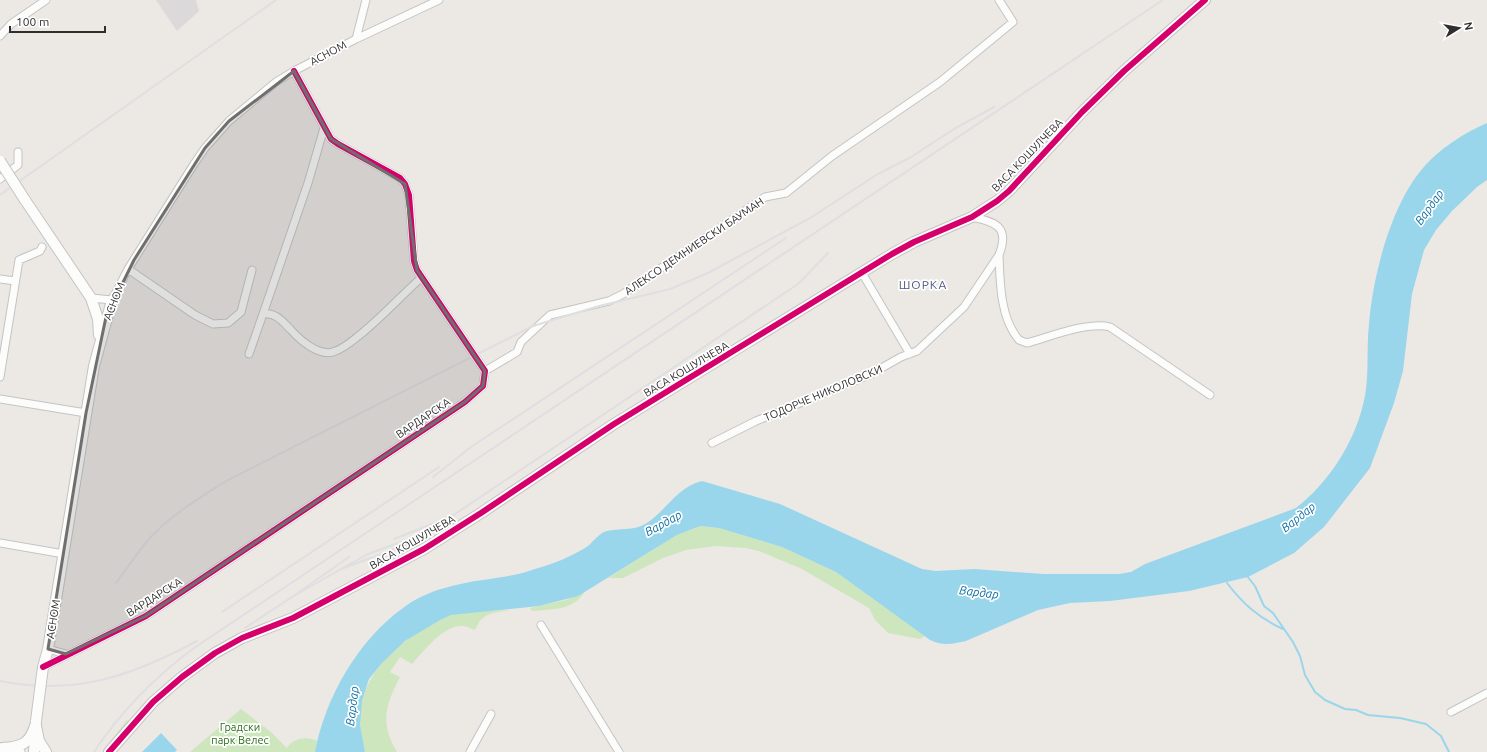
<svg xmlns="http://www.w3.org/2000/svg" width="1487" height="752" font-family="Ubuntu,sans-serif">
  <rect width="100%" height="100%" fill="#ece8e4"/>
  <!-- industrial -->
  <path fill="#dcd9db" d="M156 0H196L199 11 177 31Z"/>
  <!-- green -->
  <path fill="#cee6be" d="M700 526 719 528 782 547 836 572 925 636 920 639 888 633 875 620 869 608 802 569 759 551 746 548 716 546 686 550 663 558 623 578H608L677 535Z
    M585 592C571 611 554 609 532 611L530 608 566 600Z
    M509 610C491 614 483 612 475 630 472 629 467 626 463 626 443 625 424 651 412 664L400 657 390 672 400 677C385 706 380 723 397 752H365C363 743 361 734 360 725 359 684 382 657 414 635 425 628 438 619 451 615 470 611 490 611 509 610Z
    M241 709 272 733 287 748C293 738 307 736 317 741L315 752H190Z
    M127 720 128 722 116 739 103 751Z"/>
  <!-- water -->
  <path fill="#99d6ec" d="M1487 123V180L1477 187 1452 211 1436 230 1424 250 1412 294 1403 371 1394 403 1370 468 1324 527 1294 553 1248 577 1189 591 1110 601 1070 603 1038 610 966 641C953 644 942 646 930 640L836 572 782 547 719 528 700 526 677 535 578 596 539 606 451 615 440 620 405 641 382 663 369 679 362 701 360 725 365 752H315C325 698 358 640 403 608 417 597 435 590 452 586 480 578 508 579 535 569 553 564 573 556 588 546 593 542 600 532 607 531 619 528 633 531 645 524 665 513 676 487 702 481L780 504 922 569 936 571 974 569 1044 574H1119L1131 572 1145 564 1296 508C1328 483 1353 445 1363 405 1370 379 1366 351 1369 324 1373 275 1391 205 1423 168 1439 149 1464 133 1487 123Z
    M161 733 177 750 175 752H142Z"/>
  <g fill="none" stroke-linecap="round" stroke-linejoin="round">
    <!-- stream -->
    <path stroke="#99d6ec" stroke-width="2" d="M1247 576 1255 586 1264 606 1273 613 1293 642 1300 656 1305 675 1315 692 1325 700 1345 709 1356 710 1368 715 1400 718 1426 724 1441 736 1449 752
      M1227 583C1243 604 1259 618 1283 629"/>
    <defs>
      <path id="street" d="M0 36 11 24 46 0
        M356 39 366 0
        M0 179 18 165V152
        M999 255C1000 282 1000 318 1019 340L1027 343C1049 337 1089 321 1110 327L1210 395
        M128 269 195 315 213 324 228 323 241 312 252 270
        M862 273 910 354
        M0 279 15 281
        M91 298 112 300 128 269 194 164 205 148 229 121 276 82 294 71 356 39 439 0
        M263 314 308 183 324 128
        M249 354 263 314C276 312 283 322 291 330 300 340 318 356 333 352 344 349 353 340 361 334 383 316 401 296 422 277
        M485 371 517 352 521 342 550 315 609 301 623 294 765 197 786 193 832 156 940 82 1013 22 999 0
        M0 377 19 260 40 251 42 247
        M0 399 86 413
        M712 443 756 421 871 374 901 357 917 351 964 307 999 255C1010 227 996 222 972 217
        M0 543 64 554
        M541 625 619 752
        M48 649 66 654
        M43 667 146 616 465 402 483 386 485 371 417 270 414 261 409 195 405 184 400 178 338 144 331 139 294 71
        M1451 712 1487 693
        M8 749 21 752
        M470 752 491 714"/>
      <path id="secondary" d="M25 200 91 298 98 319 99 335
        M43 667 48 649 94 366 112 300
        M36 726 39 741 46 752
        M2 748C22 747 30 744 36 723
        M34 752 35 734
        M109 752 153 702 182 677 215 653 242 638 293 618 424 549 481 513 614 424 892 254 914 242 972 217 997 201 1009 191 1082 112 1124 71 1205 0"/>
    </defs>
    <!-- street casing -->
    <use href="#street" stroke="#c5c4c5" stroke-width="9"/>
    <!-- secondary casing -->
    <use href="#secondary" stroke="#c5c4c5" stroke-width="12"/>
    <!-- street -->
    <use href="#street" stroke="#fcfcfb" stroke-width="7"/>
    <!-- secondary -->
    <use href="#secondary" stroke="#fcfcfb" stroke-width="10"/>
    <!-- rail -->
    <path stroke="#dfdfe1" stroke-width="2" d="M0 195 276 0
      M433 477 471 447 786 238
      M394 539 452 516 798 284 828 253
      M404 541 368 554 341 569 419 540
      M341 569 292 597 349 557
      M116 583C127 568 137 553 149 539 169 516 201 497 226 481L533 326 599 306 670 289 708 273 810 218 878 174 911 157 954 129 994 107
      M222 612 439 467
      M245 628 292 597
      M0 681C75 696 132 676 197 641
      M94 752C121 711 155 677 194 648L1163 0"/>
    <defs>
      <path id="secondary-bridge" d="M0 161 25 200
        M36 721 43 667"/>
    </defs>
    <!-- secondary-bridge casing -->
    <use href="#secondary-bridge" stroke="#c5c4c5" stroke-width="12" stroke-linecap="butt"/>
    <!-- secondary-bridge -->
    <use href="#secondary-bridge" stroke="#fcfcfb" stroke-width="10"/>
    <defs>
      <path id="cycleway" d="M43 667 146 616 465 402 483 386 485 371 417 270 414 261 409 195 405 184 400 178 338 144 331 139 294 71
        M109 752 153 702 182 677 215 653 242 638 293 618 424 549 481 513 614 424 892 254 914 242 972 217 997 201 1009 191 1082 112 1124 71 1205 0"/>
    </defs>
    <!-- cycleway casing -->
    <use href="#cycleway" stroke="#fff" stroke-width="8"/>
    <!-- cycleway -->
    <use href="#cycleway" stroke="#d6006c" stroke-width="6"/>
  </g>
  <!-- marked area -->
  <path fill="#706f6e" fill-opacity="0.2" stroke="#706f6e" stroke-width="3" stroke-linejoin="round" d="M294 71 331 139 405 184 417 270 485 371 483 386 465 402 146 616 66 654 48 649 86 413 106 317 134 260 205 148 229 121Z"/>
  <g text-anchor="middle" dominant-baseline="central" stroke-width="3.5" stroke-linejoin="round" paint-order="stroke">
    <!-- street labels -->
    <g font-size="11" fill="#2e2e2e" stroke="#fff">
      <text transform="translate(328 53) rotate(-28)">АСНОМ</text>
      <text transform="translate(1027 155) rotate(-46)">ВАСА КОШУЛЧЕВА</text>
      <text transform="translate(694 246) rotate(-34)">АЛЕКСО ДЕМНИЕВСКИ БАУМАН</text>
      <text transform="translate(114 301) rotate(-68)">АСНОМ</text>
      <text transform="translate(686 369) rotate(-31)">ВАСА КОШУЛЧЕВА</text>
      <text transform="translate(823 393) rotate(-23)">ТОДОРЧЕ НИКОЛОВСКИ</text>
      <text transform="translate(423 418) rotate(-34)">ВАРДАРСКА</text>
      <text transform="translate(412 542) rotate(-30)">ВАСА КОШУЛЧЕВА</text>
      <text transform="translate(154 597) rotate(-32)">ВАРДАРСКА</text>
      <text transform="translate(53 619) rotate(-81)">АСНОМ</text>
    </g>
    <!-- park labels -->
    <g font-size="11" fill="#2c6e1b" stroke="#fff">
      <text x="240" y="727">Градски<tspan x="240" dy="13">парк Велес</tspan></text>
    </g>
    <!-- water labels -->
    <g font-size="12" font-style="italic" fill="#0d6fa3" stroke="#fff">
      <text transform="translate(1429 207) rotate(-54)">Вардар</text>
      <text transform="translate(1298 517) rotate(-38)">Вардар</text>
      <text transform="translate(663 523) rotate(-29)">Вардар</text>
      <text transform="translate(979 592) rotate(7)">Вардар</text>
      <text transform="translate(352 706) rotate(-83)">Вардар</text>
    </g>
    <!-- neighbourhood labels -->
    <g font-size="12" letter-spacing="1" fill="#4d5680" stroke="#fff">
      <text x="923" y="284">ШОРКА</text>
    </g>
  </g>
  <!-- north arrow -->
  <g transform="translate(1459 28) rotate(79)" stroke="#ffffff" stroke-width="3" paint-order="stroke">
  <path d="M0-3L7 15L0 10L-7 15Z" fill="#2e2e2e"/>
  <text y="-6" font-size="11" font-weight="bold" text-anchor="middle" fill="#2e2e2e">N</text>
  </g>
  <!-- scale -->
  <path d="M10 26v6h95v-6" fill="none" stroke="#2e2e2e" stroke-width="2"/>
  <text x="16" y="26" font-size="12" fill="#2e2e2e" stroke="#ffffff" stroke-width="3" paint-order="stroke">100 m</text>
</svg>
